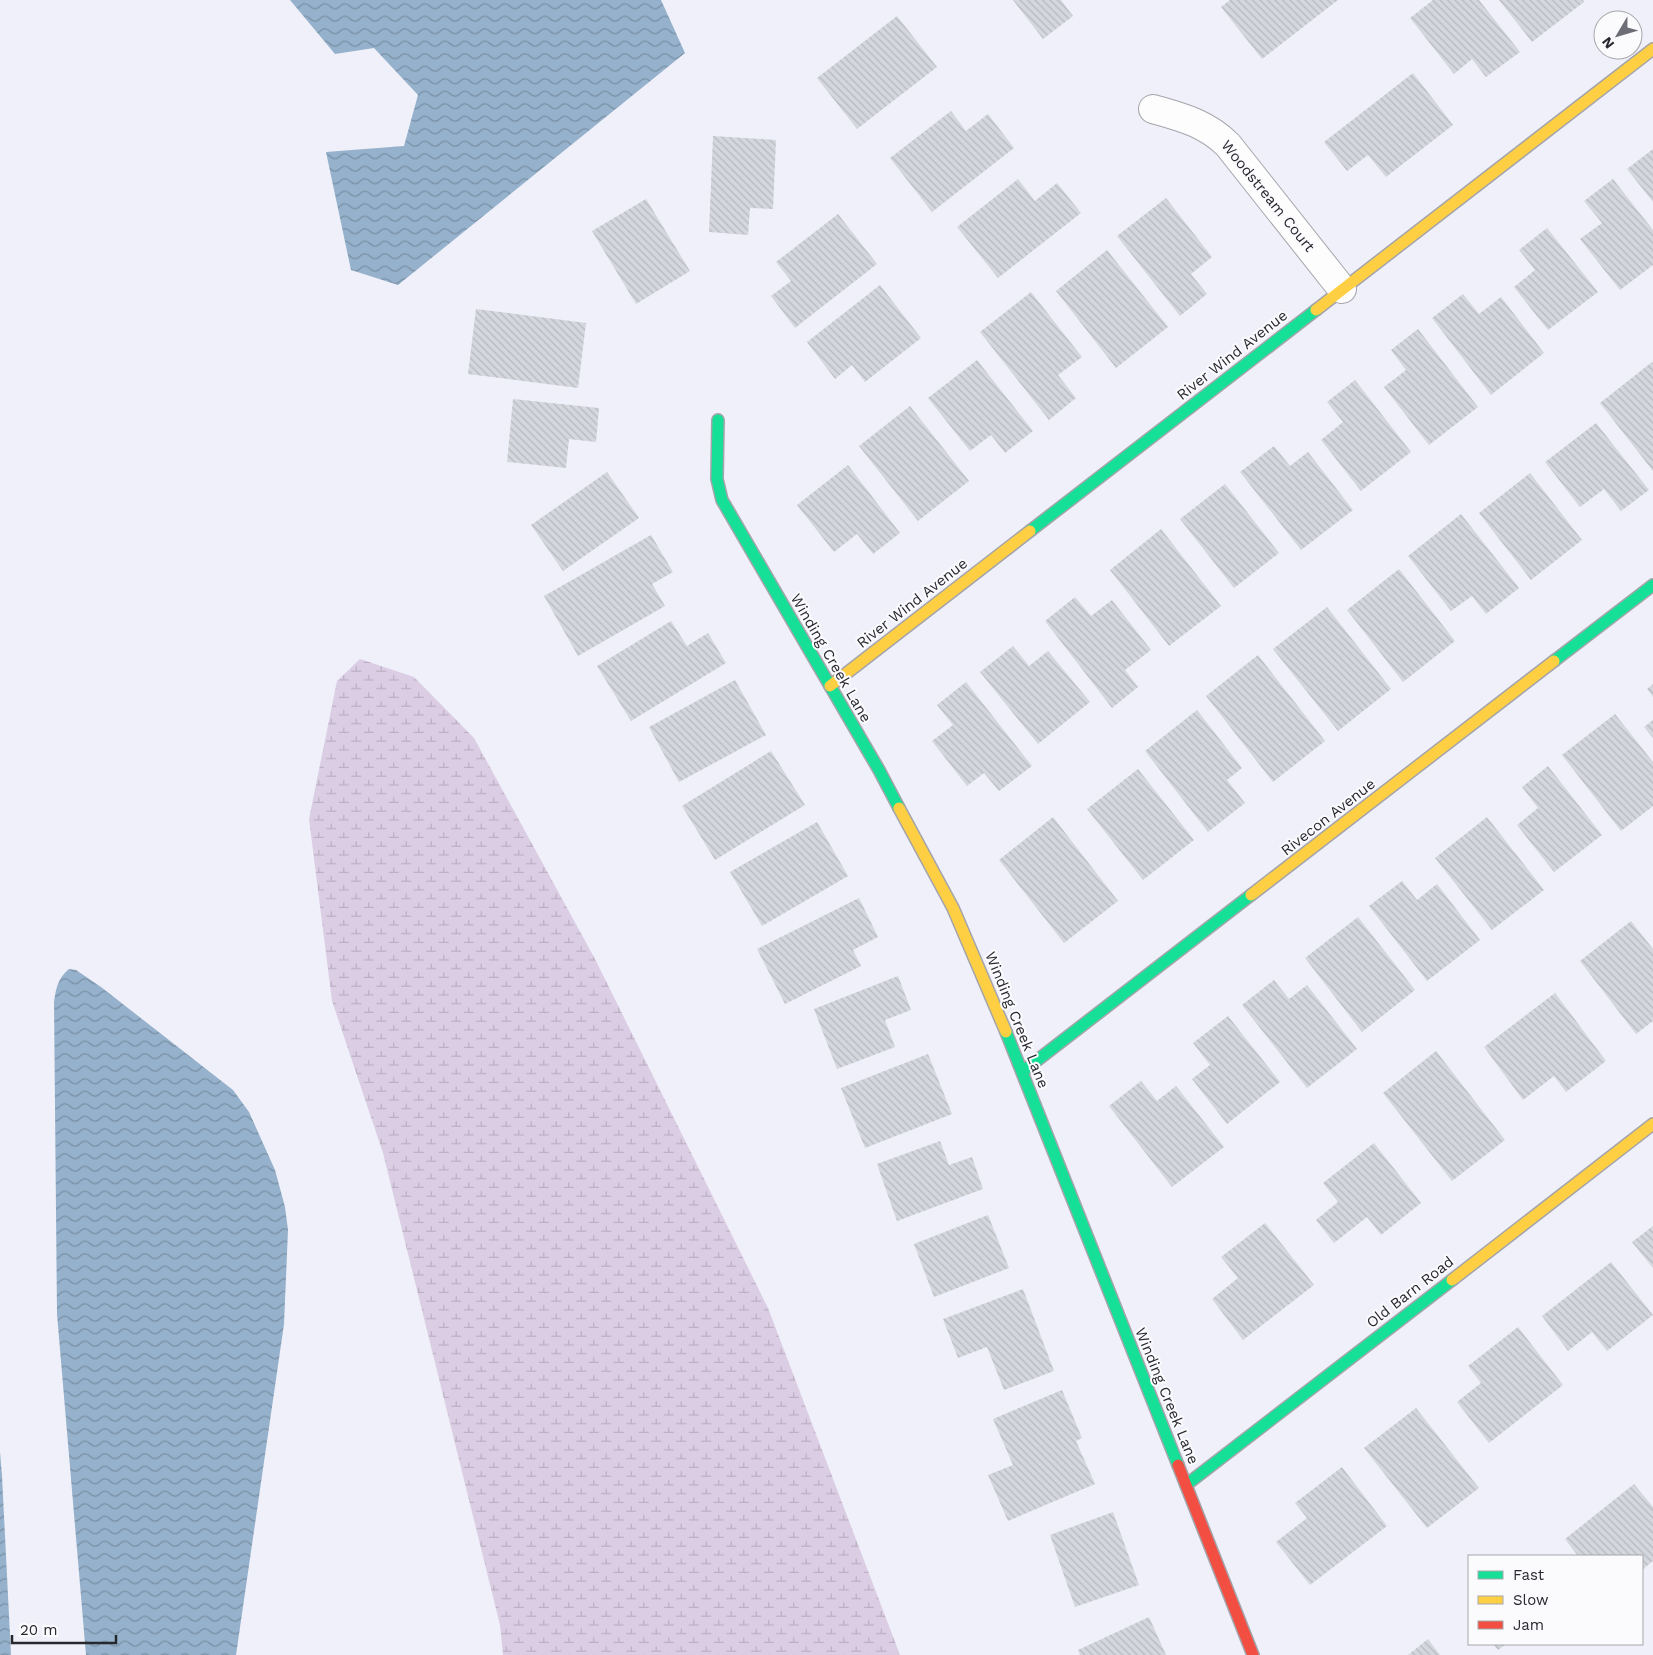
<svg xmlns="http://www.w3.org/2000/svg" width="1653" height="1655" font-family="'Work Sans',sans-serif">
  <defs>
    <pattern id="wetland-marsh" width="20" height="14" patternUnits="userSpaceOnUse" patternTransform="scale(1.25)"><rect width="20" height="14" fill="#dbcde3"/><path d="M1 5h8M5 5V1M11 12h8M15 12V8" fill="none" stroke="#bcb0c3"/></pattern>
    <pattern id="water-waves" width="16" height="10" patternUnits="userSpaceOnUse" patternTransform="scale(1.25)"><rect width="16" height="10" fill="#95b1cb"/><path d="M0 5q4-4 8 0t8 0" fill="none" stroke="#7a90a5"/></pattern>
    <pattern id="building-back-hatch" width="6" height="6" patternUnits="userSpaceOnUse" patternTransform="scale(1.25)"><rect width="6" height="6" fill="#d5d7de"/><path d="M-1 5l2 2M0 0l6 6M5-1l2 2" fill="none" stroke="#b7b9bf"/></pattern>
  </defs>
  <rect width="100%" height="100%" fill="#eff0f9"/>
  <!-- wetland -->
  <path fill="url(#wetland-marsh)" d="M360 659 414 677 474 738 595 959 768 1308 900 1655H503L500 1625 383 1153 332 1001 309 819 337 681Z"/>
  <!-- water -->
  <path fill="url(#water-waves)" d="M290 0H661L685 53 398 285 351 270 326 152 404 146 418 95 374 48 335 54Z
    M69 969 76 970 101 987 233 1090 249 1112 275 1170 285 1207 288 1230 284 1324 236 1655H86L57 1314 54 1002C56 988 58 978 69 969Z
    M0 1452 2 1476 11 1655H0Z"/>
  <!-- building -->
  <path fill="url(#building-back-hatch)" d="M1013 0H1061L1073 16 1043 39Z
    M1230 0H1338L1262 59 1221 7Z
    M1433 0H1479L1520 52 1486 77 1472 59 1454 74 1410 18Z
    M1499 0H1583L1584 2 1532 42Z
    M897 16 937 67 857 129 817 78Z
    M1413 73 1453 125 1386 177 1368 155 1347 171 1324 142Z
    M951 111 966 131 988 114 1014 148 932 212 890 158Z
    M713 136 776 140 773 209 750 208 748 235 709 232Z
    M1653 149V202L1627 169Z
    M1018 179 1035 201 1057 183 1081 213 998 278 957 227Z
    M1613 179 1653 230V265L1620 290 1580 239 1602 223 1584 201Z
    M1166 198 1212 257 1191 274 1207 294 1180 316 1117 236Z
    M646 199 690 271 636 304 592 231Z
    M838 214 877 264 795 328 771 296 791 281 776 262Z
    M1547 228 1598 292 1548 330 1514 287 1535 270 1519 250Z
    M1107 250 1168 327 1116 368 1056 291Z
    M880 285 921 338 865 382 852 365 835 379 807 342Z
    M1031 292 1082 357 1058 375 1076 398 1049 420 980 332Z
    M1463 294 1479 314 1501 297 1544 353 1491 395 1432 318Z
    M476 309 586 323 578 388 468 374Z
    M1418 329 1478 407 1429 445 1384 387 1406 370 1391 350Z
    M977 360 1033 431 1005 453 991 435 970 451 928 398Z
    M1652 362 1653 363V471L1600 403Z
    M1355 380 1411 452 1361 491 1321 440 1343 422 1327 402Z
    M513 399 599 408 596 442 569 439 566 468 507 462Z
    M910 406 969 481 918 521 859 446Z
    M1596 423 1649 490 1621 511 1604 489 1580 507 1545 462Z
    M1274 446 1290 466 1308 452 1353 510 1301 550 1240 472Z
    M848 465 900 533 873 554 857 534 834 552 797 505Z
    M607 472 639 518 563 571 531 525Z
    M1530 473 1582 540 1531 580 1479 513Z
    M1225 484 1279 553 1234 588 1180 519Z
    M1461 514 1519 588 1486 614 1472 596 1451 611 1408 556Z
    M1161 529 1221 606 1169 646 1110 570Z
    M651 535 673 572 652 584 665 606 578 656 544 596Z
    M1399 569 1455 641 1403 682 1347 610Z
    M1075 597 1091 616 1112 600 1151 650 1125 670 1138 687 1112 708 1045 621Z
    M1327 607 1391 689 1338 731 1273 649Z
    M671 621 687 646 708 633 726 663 631 721 597 666Z
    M1013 646 1029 666 1048 651 1090 702 1038 744 980 672Z
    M1258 655 1325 741 1273 782 1206 696Z
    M735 680 766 735 679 782 649 727Z
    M966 682 1032 766 999 791 984 773 967 786 932 741 953 725 937 705Z
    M1653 684V697L1647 689Z
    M1197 710 1242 768 1227 780 1245 803 1208 832 1145 751Z
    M1615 714 1653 762V806L1621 831 1562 755Z
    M1653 720V738L1644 727Z
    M771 751 805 805 715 860 682 806Z
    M1548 766 1602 835 1554 872 1517 825 1538 808 1522 787Z
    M1138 769 1194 840 1143 880 1087 809Z
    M1053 817 1118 901 1064 943 999 860Z
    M1487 817 1544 890 1492 930 1435 858Z
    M817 822 848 876 762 926 730 872Z
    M1402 881 1417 900 1437 884 1480 940 1427 981 1369 906Z
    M859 898 878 937 853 950 861 966 785 1004 757 949Z
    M1358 917 1415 990 1362 1032 1305 958Z
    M1631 921 1653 949V1021L1636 1034 1580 961Z
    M898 976 911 1010 885 1020 895 1047 837 1069 814 1009Z
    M1274 980 1289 999 1307 985 1357 1049 1307 1088 1242 1005Z
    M1555 993 1606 1061 1566 1092 1554 1076 1523 1100 1484 1047Z
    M1228 1016 1280 1082 1227 1124 1192 1079 1210 1065 1193 1043Z
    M1436 1051 1505 1140 1452 1181 1383 1093Z
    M928 1054 952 1114 865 1148 841 1088Z
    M1141 1081 1157 1101 1176 1086 1224 1147 1172 1187 1109 1106Z
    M940 1141 949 1165 972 1157 983 1189 897 1221 877 1164Z
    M1374 1143 1421 1203 1381 1235 1367 1217 1334 1243 1316 1220 1338 1202 1323 1183Z
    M988 1215 1009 1268 934 1297 914 1244Z
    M1265 1223 1314 1285 1243 1340 1212 1299 1238 1278 1221 1257Z
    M1653 1226V1268L1632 1242Z
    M1611 1262 1653 1315 1607 1351 1592 1332 1568 1351 1542 1316Z
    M1023 1289 1054 1371 1004 1390 987 1347 958 1358 943 1319Z
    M1518 1327 1563 1385 1489 1443 1457 1402 1481 1383 1468 1366Z
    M1062 1390 1082 1438 1076 1441 1095 1484 1008 1521 988 1475 1013 1465 993 1419Z
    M1416 1408 1479 1488 1427 1528 1364 1448Z
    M1342 1467 1387 1526 1310 1585 1276 1542 1307 1518 1295 1503Z
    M1634 1484 1653 1507V1561L1642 1570V1556H1578L1565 1539Z
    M1113 1512 1139 1585 1075 1607 1050 1535Z
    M1149 1617 1166 1655H1080L1078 1650Z
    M1428 1639 1440 1655H1408Z
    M1493 1644H1506L1498 1650Z"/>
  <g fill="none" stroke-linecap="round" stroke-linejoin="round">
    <defs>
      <path id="street" d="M1153 109C1181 117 1206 123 1228 145L1342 289"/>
      <path id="fast" d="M718 420 717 479 722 500 879 770 899 808
        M1030 531 1316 310
        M1554 661 1653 585
        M1006 1032 1178 1465
        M1022 1072 1251 895
        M1186 1485 1452 1280"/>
      <path id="slow" d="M1316 310 1653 49
        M830 686 1030 531
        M899 808 953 908 1006 1032
        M1251 895 1554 661
        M1452 1280 1653 1124"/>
      <path id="jam" d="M1178 1465 1253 1655"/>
    </defs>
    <!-- street casing -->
    <use href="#street" stroke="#a4a4ab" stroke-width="30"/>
    <!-- fast casing -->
    <use href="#fast" stroke="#a4a4ab" stroke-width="14"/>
    <!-- slow casing -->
    <use href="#slow" stroke="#a4a4ab" stroke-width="14"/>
    <!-- jam casing -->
    <use href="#jam" stroke="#a4a4ab" stroke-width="14"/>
    <!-- street -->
    <use href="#street" stroke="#fdfdfe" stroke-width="28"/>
    <!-- fast -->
    <use href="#fast" stroke="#16e098" stroke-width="11"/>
    <!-- slow -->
    <use href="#slow" stroke="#ffcf43" stroke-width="11"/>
    <!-- jam -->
    <use href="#jam" stroke="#f24e42" stroke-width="11"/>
  </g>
  <g text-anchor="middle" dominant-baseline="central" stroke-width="4" stroke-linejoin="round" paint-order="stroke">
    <!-- street labels -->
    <g font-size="15" fill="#27282e" stroke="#fbfbfe">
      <text transform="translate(1268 196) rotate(51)">Woodstream Court</text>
      <text transform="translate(1232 355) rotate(-38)">River Wind Avenue</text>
      <text transform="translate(912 603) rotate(-38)">River Wind Avenue</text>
      <text transform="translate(831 658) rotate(60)">Winding Creek Lane</text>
      <text transform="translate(1328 817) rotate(-38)">Rivecon Avenue</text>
      <text transform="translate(1017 1020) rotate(68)">Winding Creek Lane</text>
      <text transform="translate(1410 1292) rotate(-38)">Old Barn Road</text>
      <text transform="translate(1167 1396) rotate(68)">Winding Creek Lane</text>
    </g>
  </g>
  <!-- legend -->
  <rect x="1468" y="1555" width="175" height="90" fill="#fbfbfe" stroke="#a6a7ab"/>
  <rect x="1478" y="1571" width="25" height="8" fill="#16e098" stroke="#a6a7ab"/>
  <text x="1513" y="1580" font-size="15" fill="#27282e">Fast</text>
  <rect x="1478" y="1596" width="25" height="8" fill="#ffcf43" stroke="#a6a7ab"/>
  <text x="1513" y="1605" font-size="15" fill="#27282e">Slow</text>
  <rect x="1478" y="1621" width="25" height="8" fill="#f24e42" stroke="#a6a7ab"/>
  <text x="1513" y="1630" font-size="15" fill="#27282e">Jam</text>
  <!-- north arrow -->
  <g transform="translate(1618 35) rotate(232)"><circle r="24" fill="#fbfbfe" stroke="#a6a7ab"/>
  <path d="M0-4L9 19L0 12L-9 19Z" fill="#6d6e75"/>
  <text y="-8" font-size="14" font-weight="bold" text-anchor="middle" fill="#27282e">N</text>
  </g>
  <!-- scale -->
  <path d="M12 1635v8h104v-8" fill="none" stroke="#27282e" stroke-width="2.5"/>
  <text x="20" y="1635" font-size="15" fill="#27282e" stroke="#fbfbfe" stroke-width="4" paint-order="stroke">20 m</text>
</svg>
